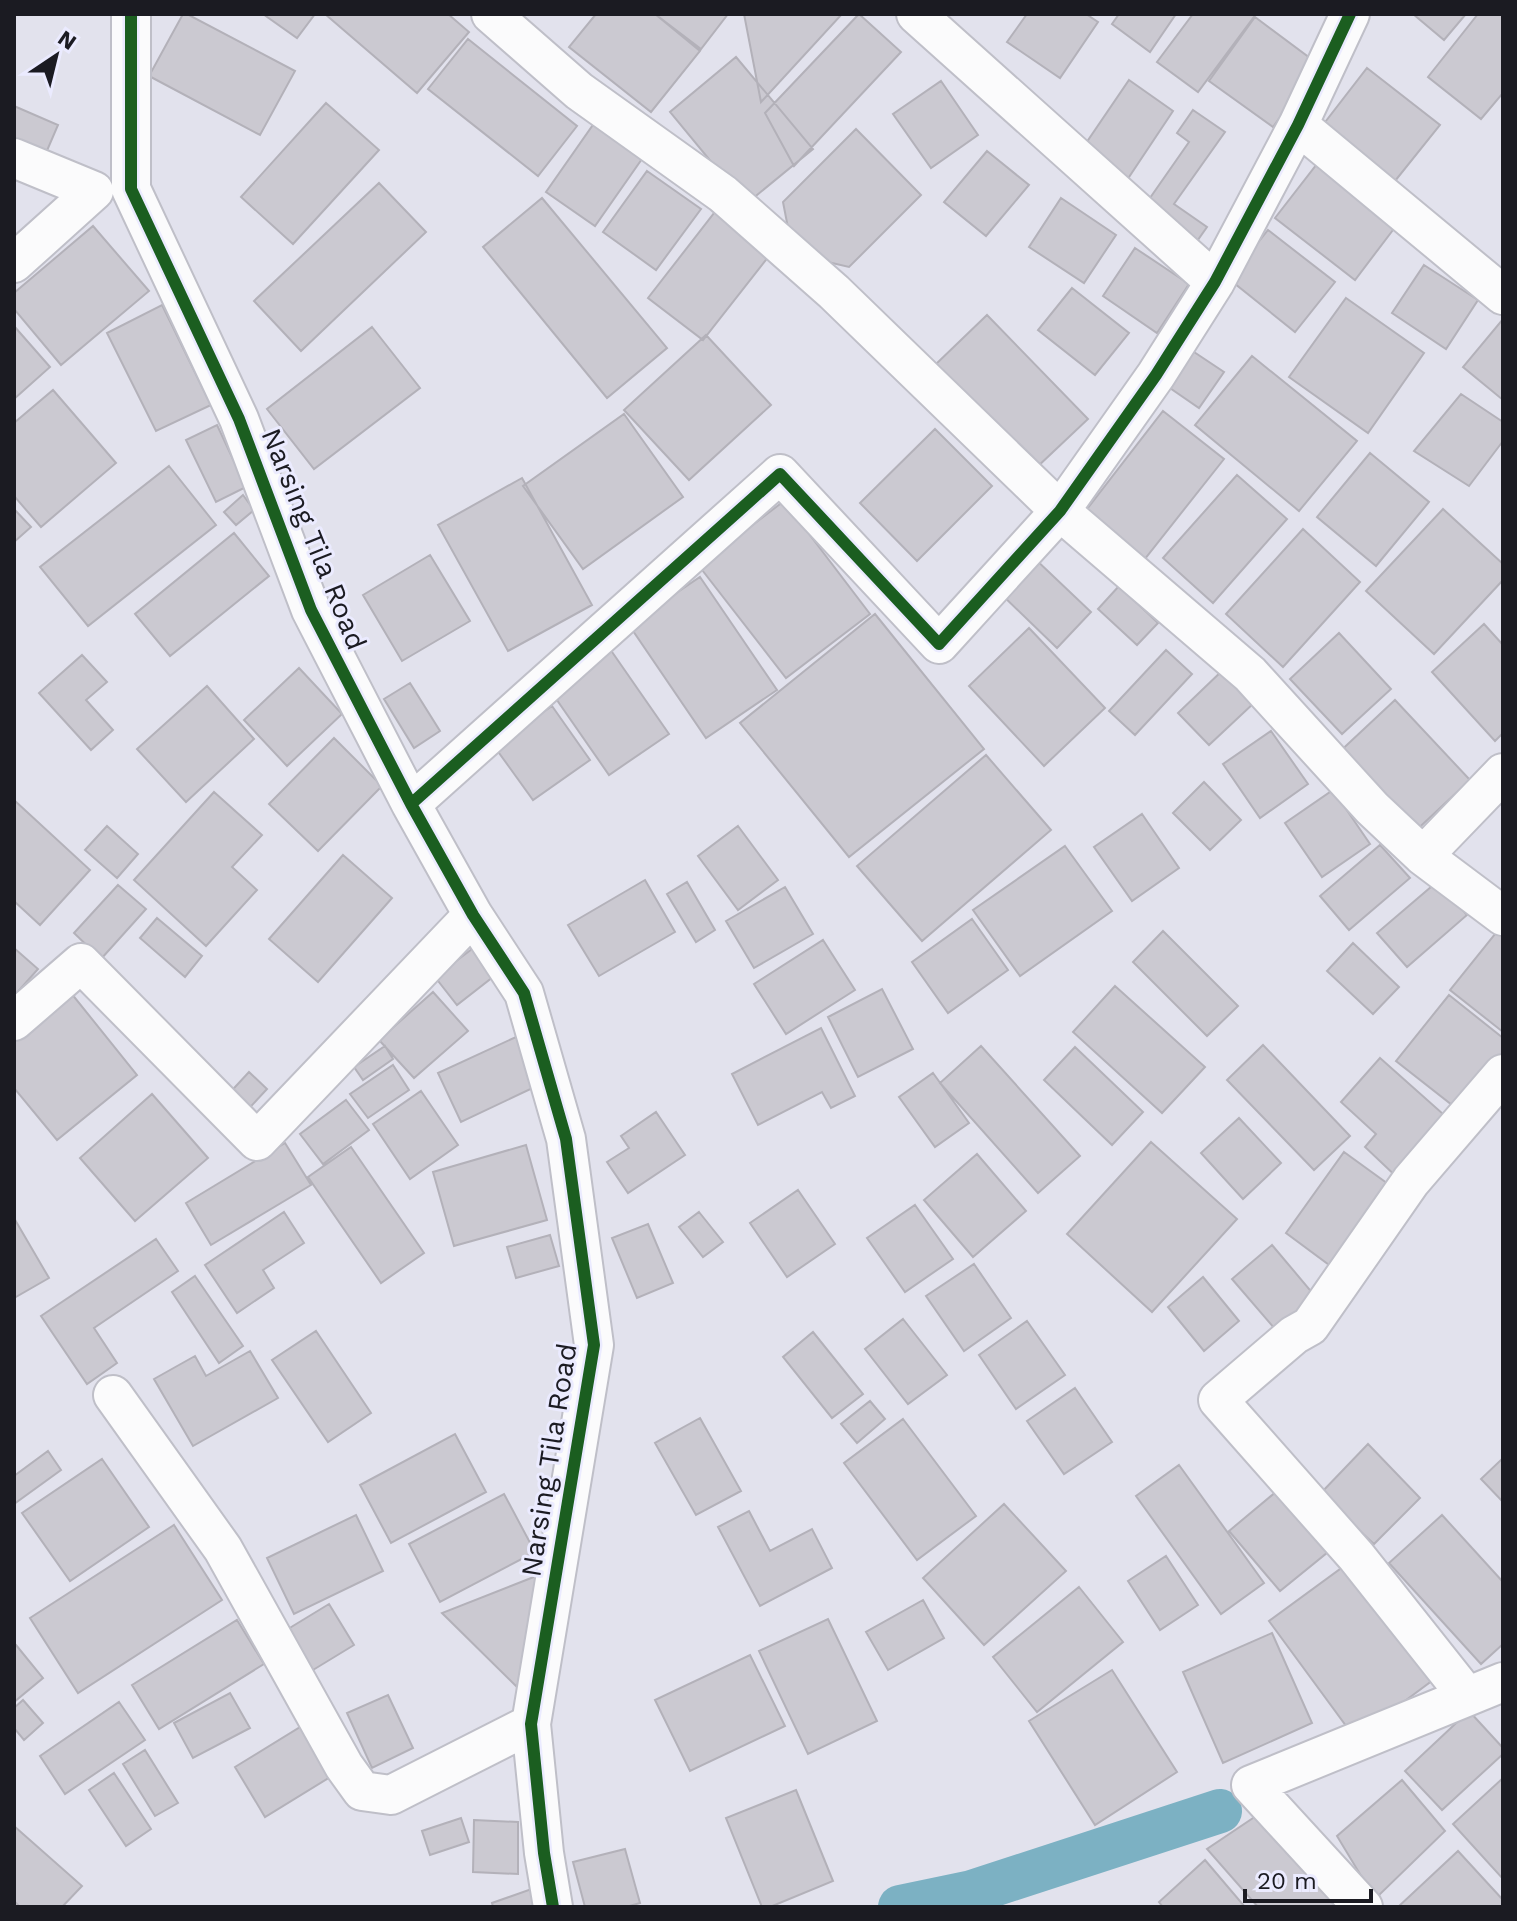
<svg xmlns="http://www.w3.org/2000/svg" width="1517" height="1921" font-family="'Work Sans',sans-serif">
  <rect width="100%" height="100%" fill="#e2e2ed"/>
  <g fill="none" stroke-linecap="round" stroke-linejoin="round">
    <!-- canal -->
    <path stroke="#7cb1c3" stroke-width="44" d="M900 1907 972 1892 1220 1811"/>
  </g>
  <!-- building -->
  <path fill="#cbc9d1" stroke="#b3b1b9" stroke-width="2" d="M183 14H187L295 71 260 135 149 76Z
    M263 14H315L297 38Z
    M325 14H448L469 32 417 93Z
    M596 14H655L700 51 651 112 569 47Z
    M655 14H728L701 49Z
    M744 14H842L761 102Z
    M859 14 901 52 794 166 765 113Z
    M1027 14H1086L1098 22 1060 78 1007 42Z
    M1119 14H1176L1150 52 1112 24Z
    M1193 14H1256L1198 92 1157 62Z
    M1413 14H1466L1444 40Z
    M1478 14H1503V93L1481 119 1428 77Z
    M1255 17 1318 64 1273 127 1209 81Z
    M468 39 577 126 538 176 428 89Z
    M736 57 813 149 746 204 670 112Z
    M1367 68 1440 125 1391 186 1319 130Z
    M1129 80 1173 111 1125 183 1080 152Z
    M941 81 978 135 931 168 893 114Z
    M326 103 379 150 293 244 241 197Z
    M14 106 58 125 43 160 14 147Z
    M1193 110 1225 132 1174 204 1207 227 1195 244 1143 208 1189 142 1177 133Z
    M595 122 644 156 595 226 546 192Z
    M856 129 921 195 849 267 815 259 789 233 783 202Z
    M987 151 1029 185 986 236 944 202Z
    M1317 164 1396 226 1355 280 1275 218Z
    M647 171 701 209 656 270 603 232Z
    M379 183 426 232 301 351 254 301Z
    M542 198 667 348 607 398 483 247Z
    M1061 198 1116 235 1084 283 1029 247Z
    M718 208 773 251 703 340 648 298Z
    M93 226 149 291 61 365 14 309V293Z
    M1268 230 1335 282 1295 332 1229 279Z
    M1135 248 1189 284 1157 333 1103 296Z
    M1424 265 1478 300 1446 349 1392 313Z
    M1072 288 1129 333 1095 375 1038 330Z
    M1346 298 1424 353 1368 433 1289 377Z
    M162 305 211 405 156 431 107 333Z
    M987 315 1088 419 1036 468 935 365Z
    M1503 319V400L1463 367Z
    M14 326 50 367 14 399Z
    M372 327 420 388 314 469 267 409Z
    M706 335 771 405 689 480 624 410Z
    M1191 350 1224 372 1199 408 1167 386Z
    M1252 356 1357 441 1299 511 1195 425Z
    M53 390 116 463 41 527 14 496V423Z
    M1461 394 1503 422V441L1469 486 1414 451Z
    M1163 411 1224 459 1144 560 1084 513Z
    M624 414 683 497 583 569 523 486Z
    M217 425 246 487 216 502 186 440Z
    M935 429 992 486 917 561 860 503Z
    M1370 453 1429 502 1376 566 1317 517Z
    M169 466 216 525 88 626 40 567Z
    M1237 475 1287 519 1213 603 1163 558Z
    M522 478 592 605 508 651 438 525Z
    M243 495 254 510 236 525 224 512Z
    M784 501 870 614 786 678 699 566Z
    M14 509 31 527 14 542Z
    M1443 509 1503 564V580L1434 654 1366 591Z
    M1303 529 1360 582 1283 667 1226 614Z
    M234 533 269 576 170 656 135 614Z
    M430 555 470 621 402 661 363 595Z
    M1032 556 1091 612 1057 648 999 592Z
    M700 577 777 690 706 738 629 625Z
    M1119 586 1158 623 1137 645 1098 609Z
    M875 614 984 749 849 857 740 723Z
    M1484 624 1503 645V733L1495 741 1432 672Z
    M1029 628 1105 708 1044 766 969 686Z
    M1339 633 1391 689 1342 734 1290 679Z
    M610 649 669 734 609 775 550 690Z
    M1166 650 1192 674 1135 735 1109 711Z
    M82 655 107 682 86 700 113 730 91 750 39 693Z
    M299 668 342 714 287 766 244 720Z
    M1224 669 1255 702 1209 745 1178 713Z
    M410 683 440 731 414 748 384 699Z
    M207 686 254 739 186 802 137 749Z
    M1395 700 1470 780 1409 837 1334 757Z
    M552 706 590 760 533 800 494 746Z
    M1271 731 1308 784 1260 818 1223 764Z
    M334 738 382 786 318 851 269 804Z
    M986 755 1051 830 922 941 857 866Z
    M1204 782 1241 820 1210 850 1173 813Z
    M1333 790 1370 844 1322 877 1285 823Z
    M214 792 262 835 232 867 257 890 206 946 134 880Z
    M14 800 90 870 40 925 14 901Z
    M1142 814 1179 868 1132 901 1094 847Z
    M107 826 138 854 117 878 85 850Z
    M738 826 778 880 738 910 698 856Z
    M1380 845 1410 878 1349 930 1320 896Z
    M1065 846 1112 911 1020 976 973 910Z
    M343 855 392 898 318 982 269 939Z
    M645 880 675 932 599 976 568 925Z
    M1438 881 1467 915 1407 967 1377 933Z
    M687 882 715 930 696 942 667 894Z
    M118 885 146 909 101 959 74 933Z
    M785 887 813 934 754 968 726 921Z
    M157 918 202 956 185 977 140 938Z
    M972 919 1008 970 948 1013 912 962Z
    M1503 924V1032L1450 990Z
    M1163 931 1238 1006 1207 1036 1133 962Z
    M823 940 855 990 786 1034 754 984Z
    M1353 943 1399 987 1373 1014 1327 971Z
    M476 946 498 973 457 1005 435 977Z
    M14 948 38 969 14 996Z
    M1115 986 1205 1067 1162 1113 1073 1032Z
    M67 988 137 1075 57 1140 14 1088V1031Z
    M882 989 913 1049 858 1077 828 1017Z
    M433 992 468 1031 414 1078 379 1040Z
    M1449 995 1503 1038V1059L1461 1112 1396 1061Z
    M821 1028 855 1096 831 1108 822 1092 758 1125 732 1074Z
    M516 1037 539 1085 461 1122 438 1073Z
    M1263 1045 1350 1136 1314 1170 1227 1080Z
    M385 1046 393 1059 363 1080 354 1067Z
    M981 1046 1080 1156 1038 1193 940 1083Z
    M1075 1047 1143 1112 1112 1145 1044 1080Z
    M1380 1058 1452 1122 1401 1181 1365 1147 1376 1134 1341 1102Z
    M393 1065 409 1090 368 1118 350 1094Z
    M249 1072 267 1089 241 1117 223 1100Z
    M933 1073 969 1123 935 1147 899 1097Z
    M421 1091 458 1145 410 1179 373 1124Z
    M152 1094 208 1158 135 1221 80 1158Z
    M346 1100 369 1130 323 1164 300 1134Z
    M656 1112 685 1155 628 1193 607 1162 629 1148 621 1136Z
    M1239 1118 1281 1163 1243 1199 1201 1153Z
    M1151 1142 1237 1219 1152 1312 1067 1234Z
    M285 1143 311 1185 211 1245 186 1203Z
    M526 1145 547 1220 454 1246 433 1172Z
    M351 1147 424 1253 381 1283 308 1177Z
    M1344 1152 1395 1189 1336 1270 1286 1233Z
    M977 1154 1026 1211 973 1257 924 1200Z
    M798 1190 835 1244 787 1277 750 1223Z
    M915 1205 953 1259 905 1292 867 1238Z
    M284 1212 304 1243 263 1270 274 1288 237 1313 205 1265Z
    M699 1212 723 1242 703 1257 679 1227Z
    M14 1218 49 1278 14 1298Z
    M648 1224 673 1283 637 1298 612 1238Z
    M550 1235 559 1266 516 1278 507 1247Z
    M156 1239 178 1271 94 1328 117 1363 87 1384 41 1316Z
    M1272 1245 1315 1296 1275 1329 1232 1279Z
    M974 1264 1011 1318 964 1351 926 1296Z
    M195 1276 243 1346 219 1363 172 1292Z
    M1203 1277 1239 1321 1204 1351 1168 1307Z
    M903 1319 947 1375 908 1404 865 1349Z
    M1027 1321 1065 1375 1016 1409 979 1355Z
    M316 1331 371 1413 328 1442 272 1360Z
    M813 1332 863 1394 832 1418 783 1357Z
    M250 1351 278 1398 193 1446 154 1379 195 1356 206 1376Z
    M1075 1388 1112 1442 1064 1474 1027 1421Z
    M870 1401 885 1419 857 1443 841 1424Z
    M700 1418 741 1491 696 1515 655 1443Z
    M903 1419 976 1516 917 1560 844 1463Z
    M455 1434 486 1492 391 1543 360 1485Z
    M1368 1444 1420 1498 1374 1544 1320 1494Z
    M48 1451 61 1470 14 1504V1476Z
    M1503 1458V1502L1481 1479Z
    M102 1459 149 1527 70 1581 22 1513Z
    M1179 1465 1264 1583 1221 1614 1136 1496Z
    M1277 1491 1328 1552 1280 1591 1229 1531Z
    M504 1494 535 1552 440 1602 409 1544Z
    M1004 1504 1066 1571 984 1645 923 1578Z
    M749 1511 770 1551 812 1529 832 1568 760 1606 718 1527Z
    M356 1515 383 1571 294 1614 267 1558Z
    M1442 1515 1503 1582V1644L1481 1664 1389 1563Z
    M174 1525 222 1600 78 1693 30 1618Z
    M1166 1556 1198 1605 1160 1630 1128 1581Z
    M1347 1564 1433 1680 1355 1738 1269 1621Z
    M544 1573 517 1687 442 1613Z
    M1079 1587 1123 1642 1037 1712 993 1657Z
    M923 1600 944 1638 888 1670 866 1632Z
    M329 1604 354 1645 313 1670 288 1629Z
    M828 1619 877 1721 808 1754 759 1651Z
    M237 1620 264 1664 159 1729 132 1685Z
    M1272 1633 1312 1723 1223 1763 1183 1672Z
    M16 1645 43 1678 14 1702V1646Z
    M750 1655 785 1726 690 1771 655 1700Z
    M1112 1670 1177 1772 1095 1825 1029 1721Z
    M230 1693 250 1728 193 1758 174 1723Z
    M388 1695 413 1748 372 1768 347 1713Z
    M23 1700 43 1723 24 1740 14 1728V1708Z
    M119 1702 145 1740 65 1794 40 1756Z
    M1469 1711 1503 1748V1754L1442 1810 1405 1771Z
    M310 1721 340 1771 265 1817 235 1767Z
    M145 1750 178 1803 155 1816 123 1764Z
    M114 1773 151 1829 126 1846 89 1790Z
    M1503 1778V1879L1453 1824Z
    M1402 1780 1445 1831 1375 1899 1337 1836Z
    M796 1790 833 1881 770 1907H762L726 1818Z
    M1265 1810 1354 1907H1258L1207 1849Z
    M461 1818 469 1842 430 1855 422 1831Z
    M474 1820 518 1822V1874L473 1872Z
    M14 1826 82 1886 62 1907H20L14 1901Z
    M625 1849 640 1903 626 1907H585L573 1862Z
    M1458 1851 1503 1900V1907H1398Z
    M1205 1860 1245 1907H1163L1159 1902Z
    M540 1886 545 1907H493L492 1903Z"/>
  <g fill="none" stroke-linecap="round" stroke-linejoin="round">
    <defs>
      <path id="minor" d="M131 14V189L239 419 311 610 411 804 473 915 524 993 566 1139 594 1345 531 1724 544 1853 553 1907
        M491 14 579 91 723 194 834 292 1060 511 1250 674 1372 808 1423 856 1503 916
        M916 14 1215 282
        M1298 125 1503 295
        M14 158 94 191 14 263
        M411 804 780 474 939 644 1060 511 1156 375 1215 282 1298 125 1350 14
        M1423 856 1503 773
        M14 1021 81 963 257 1141 473 915
        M113 1395 223 1549 344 1766 362 1791 391 1795 531 1724
        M1467 1696 1356 1556 1218 1400 1294 1335 1310 1326 1411 1181 1503 1074
        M1363 1907 1251 1785 1503 1682"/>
    </defs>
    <!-- minor casing -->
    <use href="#minor" stroke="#bfbfc8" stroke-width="42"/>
    <!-- minor -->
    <use href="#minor" stroke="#fbfbfc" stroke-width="38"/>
    <defs>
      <path id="cycleway" d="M131 14V189L239 419 311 610 411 804 473 915 524 993 566 1139 594 1345 531 1724 544 1853 553 1907
        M411 804 780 474 939 644 1060 511 1156 375 1215 282 1298 125 1350 14"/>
    </defs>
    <!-- cycleway casing -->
    <use href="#cycleway" stroke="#ebebff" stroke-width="17"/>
    <!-- cycleway -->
    <use href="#cycleway" stroke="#1b5e20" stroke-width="12"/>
  </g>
  <g text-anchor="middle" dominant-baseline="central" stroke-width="6" stroke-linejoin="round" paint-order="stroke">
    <!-- street labels -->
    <g font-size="28" fill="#1b1b22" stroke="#ebebff">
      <text transform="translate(314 539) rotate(68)">Narsing Tila Road</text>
      <text transform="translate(549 1460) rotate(-81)">Narsing Tila Road</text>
    </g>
  </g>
  <!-- border -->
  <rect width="1517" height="1921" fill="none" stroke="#1b1b22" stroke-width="32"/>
  <!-- north arrow -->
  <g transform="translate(56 56) rotate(35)" stroke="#ebebff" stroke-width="6" paint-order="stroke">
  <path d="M0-6L14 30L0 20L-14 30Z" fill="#1b1b22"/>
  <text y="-12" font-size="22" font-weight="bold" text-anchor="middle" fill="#1b1b22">N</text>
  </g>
  <!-- scale -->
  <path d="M1245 1889v12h126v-12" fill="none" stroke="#1b1b22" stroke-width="4"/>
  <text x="1257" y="1889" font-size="24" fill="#1b1b22" stroke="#ebebff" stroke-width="6" paint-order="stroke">20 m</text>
</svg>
